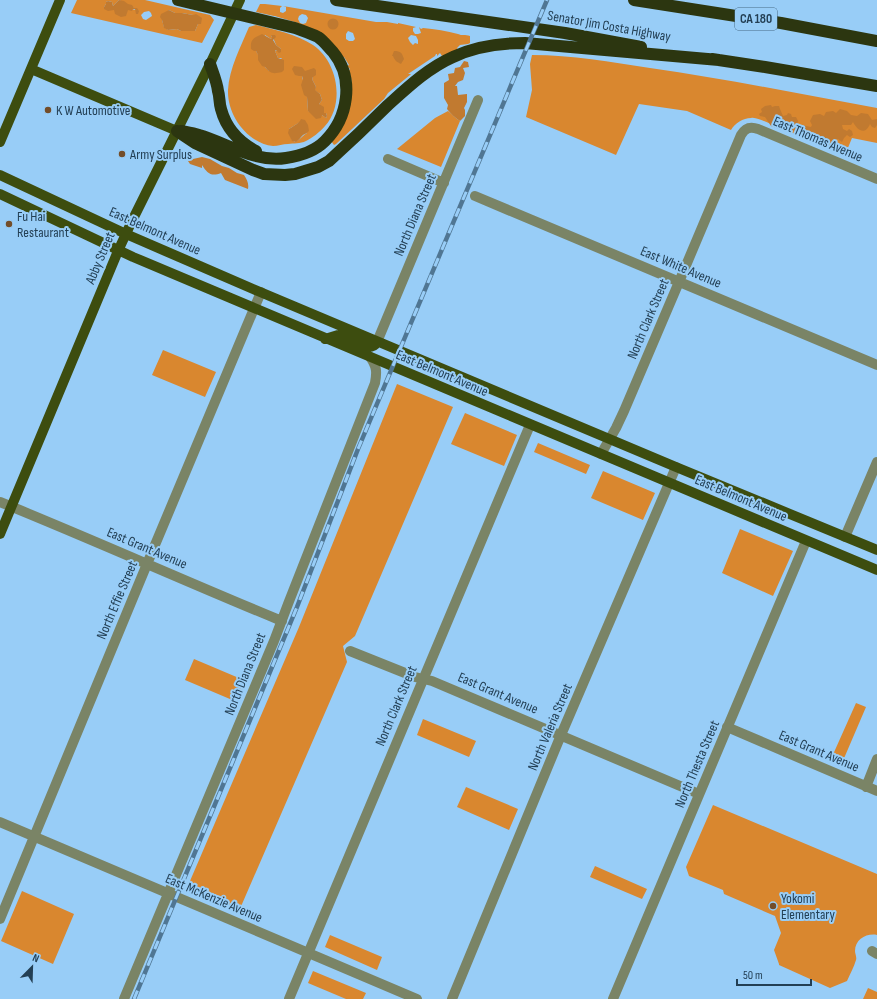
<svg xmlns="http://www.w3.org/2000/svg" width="877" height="999" font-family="'Sofia Sans Condensed',sans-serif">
  <rect width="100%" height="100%" fill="#98cdf7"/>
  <!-- green -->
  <path fill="#d9872f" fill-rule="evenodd" d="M77 0H145L210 15 214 20 202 43 71 13ZM119 0 134 8 139 11C132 7 122 11 113 9 110 9 107 8 104 7L106 4V2L108 1 112 2 113 6ZM169 10 175 13H182L193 15 198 24 195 31H181L177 29 168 30 164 27 162 20ZM149 11 151 13 152 16 146 20 143 19 141 15 144 12Z
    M260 4H265L282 6 280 8V12L283 13 286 11V7L283 6 376 22H387L398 24V23L416 27 413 28V31L415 34H418L421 33 419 27 421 29 423 28C435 29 447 31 458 34 462 36 465 34 470 36V43L468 44 460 45 457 48 458 50 442 56 440 53 437 56V54H436L435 56 408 74H411L410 75 388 93 384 99 336 144 334 145 331 141 352 91 351 77 349 71 350 69 347 66 349 65 344 57H342L298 23 278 17 275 16H274L256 12ZM302 14 306 15 308 18 306 23 303 24 300 23 298 19 299 16ZM348 31 353 33 355 39 353 41H349L346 39V34ZM411 35 416 36 418 40V44L415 43 413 45 410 42 408 38Z
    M256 25C276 30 296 34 313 45 338 62 345 104 325 126 320 132 312 138 306 141 300 144 294 143 288 144 283 144 278 146 273 146 247 143 227 115 228 90 229 69 241 46 249 27ZM265 35 271 39 273 38 271 36 272 35 276 45 281 49 275 51 278 58H282L269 71 265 67 256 51ZM302 76 313 77 312 79 316 87 314 90 320 94 322 100 319 104 324 113H326L327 116 326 118 322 115 308 111 307 97ZM300 122 307 133C303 135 300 140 295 142L292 140 289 133V129Z
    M532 55C572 55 611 62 650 68 726 79 801 94 877 108V143L852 138 845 155 764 121C760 120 755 117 751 118 743 118 735 123 731 130L687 111 639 104 616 155 526 117 532 90 530 64Z
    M448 111C453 115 455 118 460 121L441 167 397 149 435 118Z
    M163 350 216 372 205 397 152 375Z
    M397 384 453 407 355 636 343 646 347 662 239 911 187 888 299 627Z
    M465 413 517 435 504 466 451 444Z
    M538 443 590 465 586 474 534 452Z
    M603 471 655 493 643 520 591 498Z
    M740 529 793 551 773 596 722 573Z
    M194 659 246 681 237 702 185 680Z
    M856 703 866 707 842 763 831 759Z
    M423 719 476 741 469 757 417 735Z
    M466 787 518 809 509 830 457 807Z
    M713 805 877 874V935C867 933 855 939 855 951 855 954 857 957 856 960 854 967 850 974 847 981L830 988 779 965V964L774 950 781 933 775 916 724 894 723 890 689 876 686 867Z
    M595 866 647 889 642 899 590 877Z
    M22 891 74 914 53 964 1 941Z
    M330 935 382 957 377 970 325 947Z
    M313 971 366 993 363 999H346L308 983Z
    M868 988 877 992V999H863Z"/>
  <!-- forest -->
  <path fill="#c17a30" d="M119 0 124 1 128 4 132 5 134 8H137L139 11 138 14H136L135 9H133L132 11 128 10 126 16 121 17 115 14 114 10 108 11 104 9V7L106 4V2L108 1 112 2 113 6Z
    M169 10 175 13H182L193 15 196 14 202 18 201 24H198L195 31H181L177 29 168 30 164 28 162 20 160 17 161 14Z
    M327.5 24a5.5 5.5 0 1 1 11 0a5.5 5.5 0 1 1-11 0Z
    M262 34 271 39 272 38 271 35H275L276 37 273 40 276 45 281 49V52L279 53 276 50 275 51 278 58 284 60V70L282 72C273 74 271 74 265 67L262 66 258 60V55L256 51H254L251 49C250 39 254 38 262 34Z
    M394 51C401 51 402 53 404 59L401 64C397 62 395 61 393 56H392Z
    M464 61 468 62 469 67 463 68 465 73 463 80 458 82 455 86H457L458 95 467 94V102L464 108 465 110V116L460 121C455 118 451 114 447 109L448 105 444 98V83L449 80 448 74 454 73 455 68 460 67Z
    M294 66 302 67 305 71 314 68 316 70V75L313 77 312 79 316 87 315 90 320 94 322 100 319 104 324 107V113H326L327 116 326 118 322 115 321 118 316 119 308 111 307 97 304 95 301 85 303 79 302 76H299L295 75 292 69Z
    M771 105 772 107 775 106H779L780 109 783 116 787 115 788 113 791 114 792 117H796L798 121 797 124 811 127 812 125 810 121 813 115 820 114 824 116 826 112 833 111 836 113 840 109 847 111 851 115 857 116 861 113 868 114 872 120 877 119V125L875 128 872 127 870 124C865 136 857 130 853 122L851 125H842L843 129 847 131 849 129 852 131 853 135 850 137 847 135 844 138 842 142 838 139 833 140 829 148 820 145 817 134H814L816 139 814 143 798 137 794 131 785 128 782 130 771 126 765 117 760 116 759 114 762 112 761 109 765 106Z
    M301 119 305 120 308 125 309 131C307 133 305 134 303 135 300 138 299 140 296 142L292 141 288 133 289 129C293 126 299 124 301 119Z
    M202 157 210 159 222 166 229 168 237 173 244 175C247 180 249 183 248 189L225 180 221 173C211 177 207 173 202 165V168L190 164 188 161 193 159Z"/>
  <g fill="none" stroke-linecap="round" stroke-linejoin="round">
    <!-- minor -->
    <path stroke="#7a8466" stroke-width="10" d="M388 159 444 183
      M475 196 877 365
      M377 342 478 100
      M601 454 616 428 624 411 679 282 741 135C745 128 750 126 758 129L877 179
      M0 502C94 540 187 582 282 621
      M845 537 877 462
      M350 651 415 677 432 681 699 794
      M727 727 877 791
      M866 787 877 759
      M0 822 417 999
      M0 919 147 564 261 292
      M872 951 877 954
      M124 999 274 641 288 604 375 383C377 372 377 367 370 357
      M289 999 530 425
      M452 999 561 735 676 467
      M613 999 806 541"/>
    <!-- major -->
    <path stroke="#3d4d0f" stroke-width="10" d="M31 69 177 131
      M0 142 60 0
      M0 175 126 234 253 289 676 467 877 550
      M0 194 133 257 877 570
      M325 339 338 335 368 347C373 347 375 346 377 342
      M0 534 118 251 131 223 210 64 240 0"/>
    <!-- highway -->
    <path stroke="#2c3610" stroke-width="12" d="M178 0 295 28C303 31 310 33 318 37 324 41 328 47 333 52 355 79 348 118 325 141 315 151 300 156 286 158 255 163 227 143 199 135 193 133 186 132 181 131
      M336 0 565 33 641 47
      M634 0 781 23 877 41
      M712 59 765 67 877 86
      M210 64C213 73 217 82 218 91 220 97 219 103 221 109 226 128 239 142 256 151
      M177 131 195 143 253 170 264 174 285 175 295 174 318 167 329 161C349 143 368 125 387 106 407 88 428 68 453 57 476 46 501 43 525 43L719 60"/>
    <defs>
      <path id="rail" d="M134 999 297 607 358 449 509 90 547 0"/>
    </defs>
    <!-- rail casing -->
    <use href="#rail" stroke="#507693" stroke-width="4.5"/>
    <!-- rail -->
    <use href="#rail" stroke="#98cdf7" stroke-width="3" stroke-dasharray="9" stroke-linecap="butt"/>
  </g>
  <!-- markers -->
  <g fill="#734d29" stroke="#98cdf7" stroke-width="1.5">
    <circle cx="48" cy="110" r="4"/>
    <circle cx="122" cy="154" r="4"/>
    <circle cx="9" cy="224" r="4"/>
    <circle cx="773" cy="906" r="4"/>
  </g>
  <g text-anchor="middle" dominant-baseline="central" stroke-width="4" stroke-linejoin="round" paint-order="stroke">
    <!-- shield labels -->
    <rect fill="#98cdf7" stroke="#466a85" stroke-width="1" x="735" y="8" width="42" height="22" rx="3"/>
    <g font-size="13" font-weight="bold" fill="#233f54">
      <text x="756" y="19">CA 180</text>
    </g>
    <!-- street labels -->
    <g font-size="14" fill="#233f54" stroke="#98cdf7">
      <text transform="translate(609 26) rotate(10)">Senator Jim Costa Highway</text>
      <text transform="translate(818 139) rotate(23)">East Thomas Avenue</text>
      <text transform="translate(415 215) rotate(-67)">North Diana Street</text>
      <text transform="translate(155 231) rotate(24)">East Belmont Avenue</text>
      <text transform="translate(100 258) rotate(-67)">Abby Street</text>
      <text transform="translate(681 267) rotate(23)">East White Avenue</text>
      <text transform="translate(648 319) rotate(-67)">North Clark Street</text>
      <text transform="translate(442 373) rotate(23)">East Belmont Avenue</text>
      <text transform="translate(741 498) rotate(23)">East Belmont Avenue</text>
      <text transform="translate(147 548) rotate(23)">East Grant Avenue</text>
      <text transform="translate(117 600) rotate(-67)">North Effie Street</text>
      <text transform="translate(245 674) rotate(-68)">North Diana Street</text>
      <text transform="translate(498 693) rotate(23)">East Grant Avenue</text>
      <text transform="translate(396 706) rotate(-67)">North Clark Street</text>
      <text transform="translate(550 727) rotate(-67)">North Valeria Street</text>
      <text transform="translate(819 751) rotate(23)">East Grant Avenue</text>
      <text transform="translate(697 764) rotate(-67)">North Thesta Street</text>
      <text transform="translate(214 898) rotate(23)">East McKenzie Avenue</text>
    </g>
    <!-- poi labels -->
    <g font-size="14" fill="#233f54" stroke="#98cdf7" text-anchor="start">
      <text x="56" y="110">K W Automotive</text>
      <text x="130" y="154">Army Surplus</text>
      <text x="17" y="216">Fu Hai<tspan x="17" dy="16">Restaurant</tspan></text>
      <text x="781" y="898">Yokomi<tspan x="781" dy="16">Elementary</tspan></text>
    </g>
  </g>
  <!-- north arrow -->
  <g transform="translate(32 967) rotate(23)" stroke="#98cdf7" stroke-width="3" paint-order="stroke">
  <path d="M0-3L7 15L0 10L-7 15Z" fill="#233f54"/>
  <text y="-6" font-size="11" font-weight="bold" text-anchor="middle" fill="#233f54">N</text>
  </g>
  <!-- scale -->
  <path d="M737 979v6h74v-6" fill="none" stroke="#233f54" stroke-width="2"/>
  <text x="743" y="979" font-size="12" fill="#233f54" stroke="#98cdf7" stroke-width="3" paint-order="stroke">50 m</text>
</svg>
